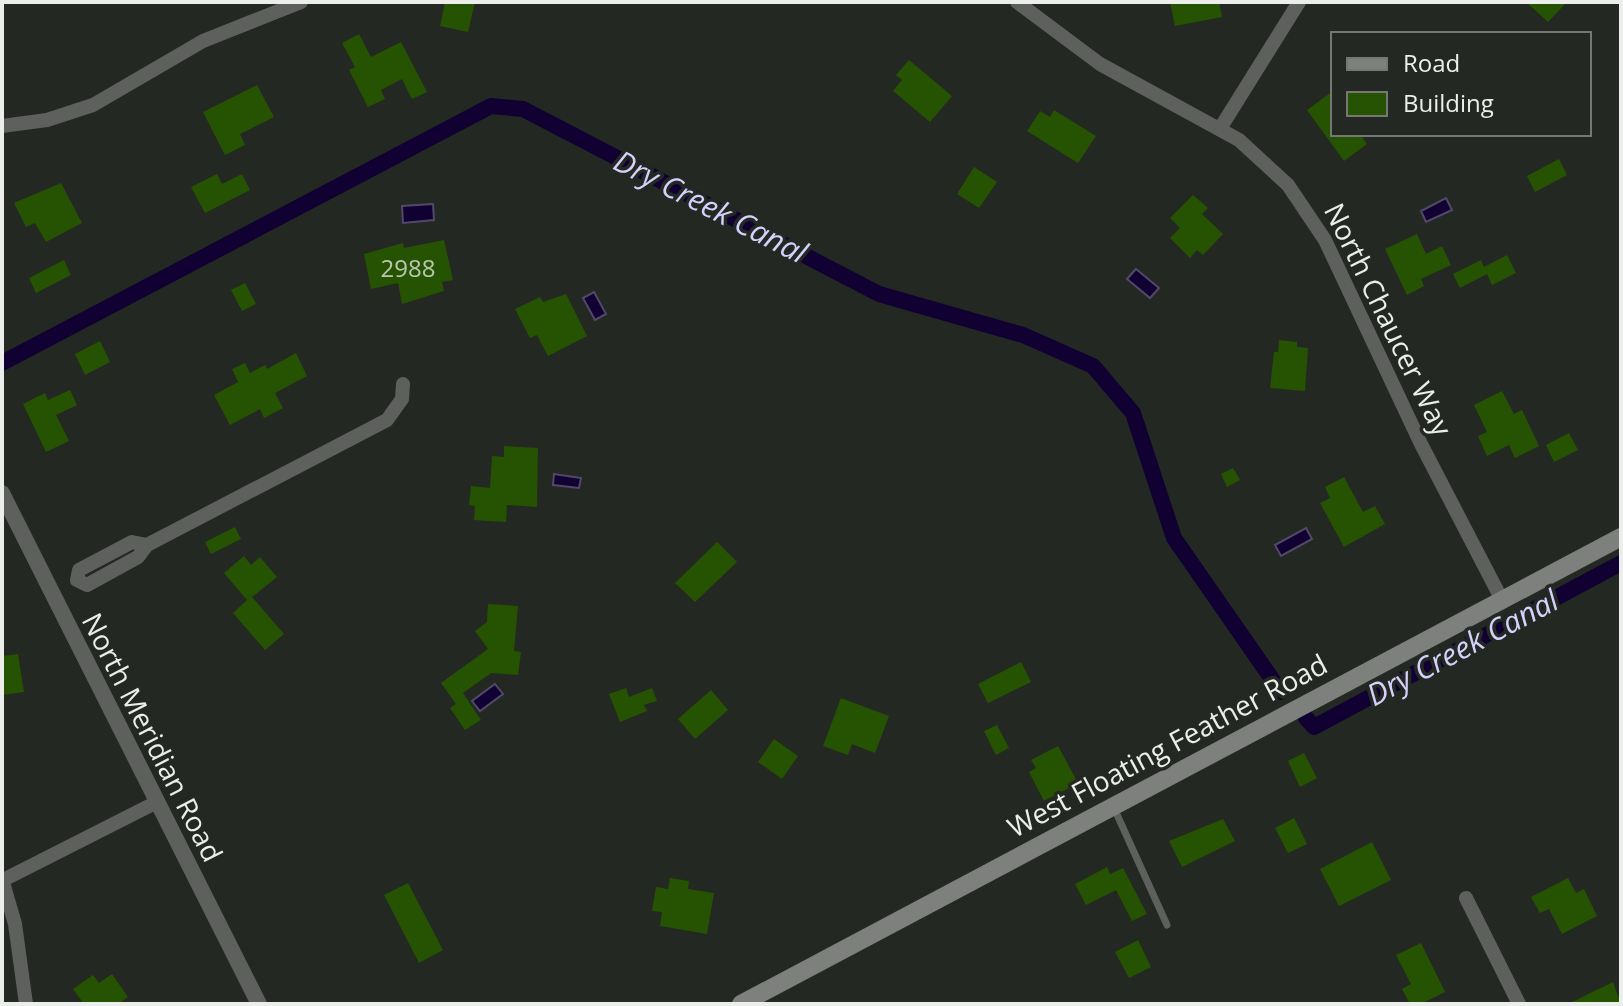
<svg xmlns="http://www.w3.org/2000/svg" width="1623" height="1006" font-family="'Open Sans',sans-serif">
  <rect width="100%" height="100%" fill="#242823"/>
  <!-- water -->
  <path fill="#110133" stroke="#52486a" stroke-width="2" d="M1446 198 1452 210 1426 222 1421 211Z
    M433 204 434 220 403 223 402 206Z
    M1136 269 1159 288 1150 298 1127 279Z
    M594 292 606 314 595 320 583 298Z
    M554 474 581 478 579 488 553 485Z
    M1306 528 1312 539 1281 556 1275 545Z
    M495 684 503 694 480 711 472 701Z"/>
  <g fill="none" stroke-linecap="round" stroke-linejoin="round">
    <!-- canal -->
    <path stroke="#110133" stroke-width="16" d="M2 363 491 106 523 109 879 294 1023 335 1093 366 1133 413 1174 538 1281 692
      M1306 718 1314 727 1621 563"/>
  </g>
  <!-- building -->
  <path fill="#265301" d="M445 2H475L468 32 440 26Z
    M1170 2H1219L1222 17 1175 26Z
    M1526 2H1567L1548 22Z
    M359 34 371 57 401 42 427 92 412 99 402 79 381 90 385 99 368 107 349 70 355 67 342 43Z
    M909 60 952 96 930 122 893 91 902 80 896 75Z
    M257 85 274 117 240 134 245 145 225 155 203 112Z
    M1333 91V134H1360L1367 144 1344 161 1307 110Z
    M1054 110 1096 136 1078 163 1027 131 1040 111 1050 117Z
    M1559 159 1567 175 1535 192 1527 176Z
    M974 167 997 182 979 208 957 194Z
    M217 174 222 184 242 174 250 190 205 213 191 187Z
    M61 183 82 223 46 242 35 223 26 227 14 203Z
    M1193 195 1208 208 1202 214 1223 234 1203 255 1197 250 1190 258 1170 238 1180 228 1170 218Z
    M1417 234 1426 254 1442 246 1451 265 1421 279 1424 286 1407 295 1385 249Z
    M444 240 453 280 442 282 444 291 402 304 398 283 371 289 364 254 403 243 404 248Z
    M1507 255 1516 273 1492 285 1487 274 1460 288 1453 274 1481 260 1484 267Z
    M64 260 71 275 36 293 29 278Z
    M245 283 256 304 242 311 231 290Z
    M566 294 587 336 548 356 537 335 530 338 515 309 540 297 543 302Z
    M1279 340 1297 342V347L1308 348 1305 391 1270 388 1274 352H1278Z
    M100 341 110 362 85 375 75 354Z
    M296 353 307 376 275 393 283 408 264 418 260 409 230 425 214 395 238 382 232 369 245 363 250 373 265 365 267 369Z
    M70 390 77 405 56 415 69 441 46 452 23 404 45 393 48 400Z
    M1502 391 1514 414 1522 410 1539 446 1515 458 1509 445 1487 456 1478 436 1487 432 1474 405Z
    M1569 433 1578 450 1554 462 1546 445Z
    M504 446 538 448 537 507 507 505 506 522 474 520 475 506 469 505 471 486 490 488 492 456 504 457Z
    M1233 468 1240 480 1227 487 1221 474Z
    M1344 477 1363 512 1375 506 1385 524 1344 547 1320 503 1330 498 1325 487Z
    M235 527 241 539 211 554 205 542Z
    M717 542 737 562 695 602 675 583Z
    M244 556 251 565 260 557 277 577 252 597 284 634 265 650 233 613 247 600 224 573Z
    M488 604 518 606 514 651 521 652 518 675 491 673 463 693 481 720 465 730 450 708 456 704 441 683 488 649 475 631 487 622Z
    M18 654 24 692 2 695V656Z
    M1021 662 1031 682 988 703 978 684Z
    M626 688 629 697 652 688 657 701 644 705 647 711 620 722 609 694Z
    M711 690 728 710 695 739 678 719Z
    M841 698 889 716 875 753 852 744 848 755 823 746Z
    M997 725 1009 748 996 755 984 731Z
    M774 739 798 756 782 779 758 762Z
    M1058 746 1078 783 1044 801 1029 772 1036 768 1031 760Z
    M1304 753 1317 778 1300 787 1288 761Z
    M1294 818 1307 844 1288 853 1275 828Z
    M1223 819 1235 841 1182 867 1169 841Z
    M1372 842 1391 880 1339 906 1320 869Z
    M1107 867 1110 874 1123 868 1147 914 1132 921 1116 890 1086 905 1075 884Z
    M670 878 689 881 688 889 714 893 707 934 660 926 662 912 652 911 656 887 668 889Z
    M1568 878 1576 893 1584 889 1597 916 1562 934 1549 909 1540 913 1531 897Z
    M408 883 443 950 419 963 384 895Z
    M1138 940 1151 967 1129 978 1115 952Z
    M1421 943 1445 992 1421 1004H1410L1402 989 1411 984 1396 955Z
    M112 974 128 997 118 1004H84L73 989 93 975 99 983Z
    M1613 982 1621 1004H1568Z"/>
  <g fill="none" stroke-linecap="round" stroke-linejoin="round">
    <!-- service -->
    <path stroke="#5e605d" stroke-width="7" d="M1114 808 1167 925"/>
    <!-- minor -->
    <path stroke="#5e605d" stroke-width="14" d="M1017 2 1100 64 1239 140 1288 185 1325 240 1421 444 1502 600
      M2 126 47 120 93 105 203 41 301 2
      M1221 127 1299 2
      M147 545 132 542 79 570 77 580 87 585 138 557 147 545 387 420 402 399 403 384
      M2 879 15 924 26 1004
      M3 880 157 802
      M1466 898 1519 1004"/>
    <!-- tertiary -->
    <path stroke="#5e605d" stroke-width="16" d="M2 493 259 1004"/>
    <!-- secondary -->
    <path stroke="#7d807c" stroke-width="18" d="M741 1004 1621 537"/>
  </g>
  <g text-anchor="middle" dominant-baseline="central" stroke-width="7" stroke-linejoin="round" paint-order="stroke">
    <!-- number labels -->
    <g font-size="24" fill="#bac7b0">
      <text x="408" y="267">2988</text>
    </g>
    <!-- street labels -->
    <g font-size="28" fill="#ebeeea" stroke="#242823">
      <text transform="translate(1389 319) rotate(64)">North Chaucer Way</text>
      <text transform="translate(153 737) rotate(63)">North Meridian Road</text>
      <text transform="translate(1167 745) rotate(-28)">West Floating Feather Road</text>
    </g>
    <!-- water labels -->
    <g font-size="30" font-style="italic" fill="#d5d1fc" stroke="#242823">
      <text transform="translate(711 206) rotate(27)">Dry Creek Canal</text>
      <text transform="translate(1462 647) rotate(-28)">Dry Creek Canal</text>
    </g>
  </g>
  <!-- border -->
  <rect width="1623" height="1006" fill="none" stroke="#ebeeea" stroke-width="8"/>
  <!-- legend -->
  <rect x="1331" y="32" width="260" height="104" fill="#242823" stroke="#747773" stroke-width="2"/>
  <rect x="1347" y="58" width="40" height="12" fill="#7d807c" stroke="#747773" stroke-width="2"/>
  <text x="1403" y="72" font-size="24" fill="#ebeeea">Road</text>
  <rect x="1347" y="92" width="40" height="24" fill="#265301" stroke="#747773" stroke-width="2"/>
  <text x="1403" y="112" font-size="24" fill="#ebeeea">Building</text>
</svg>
